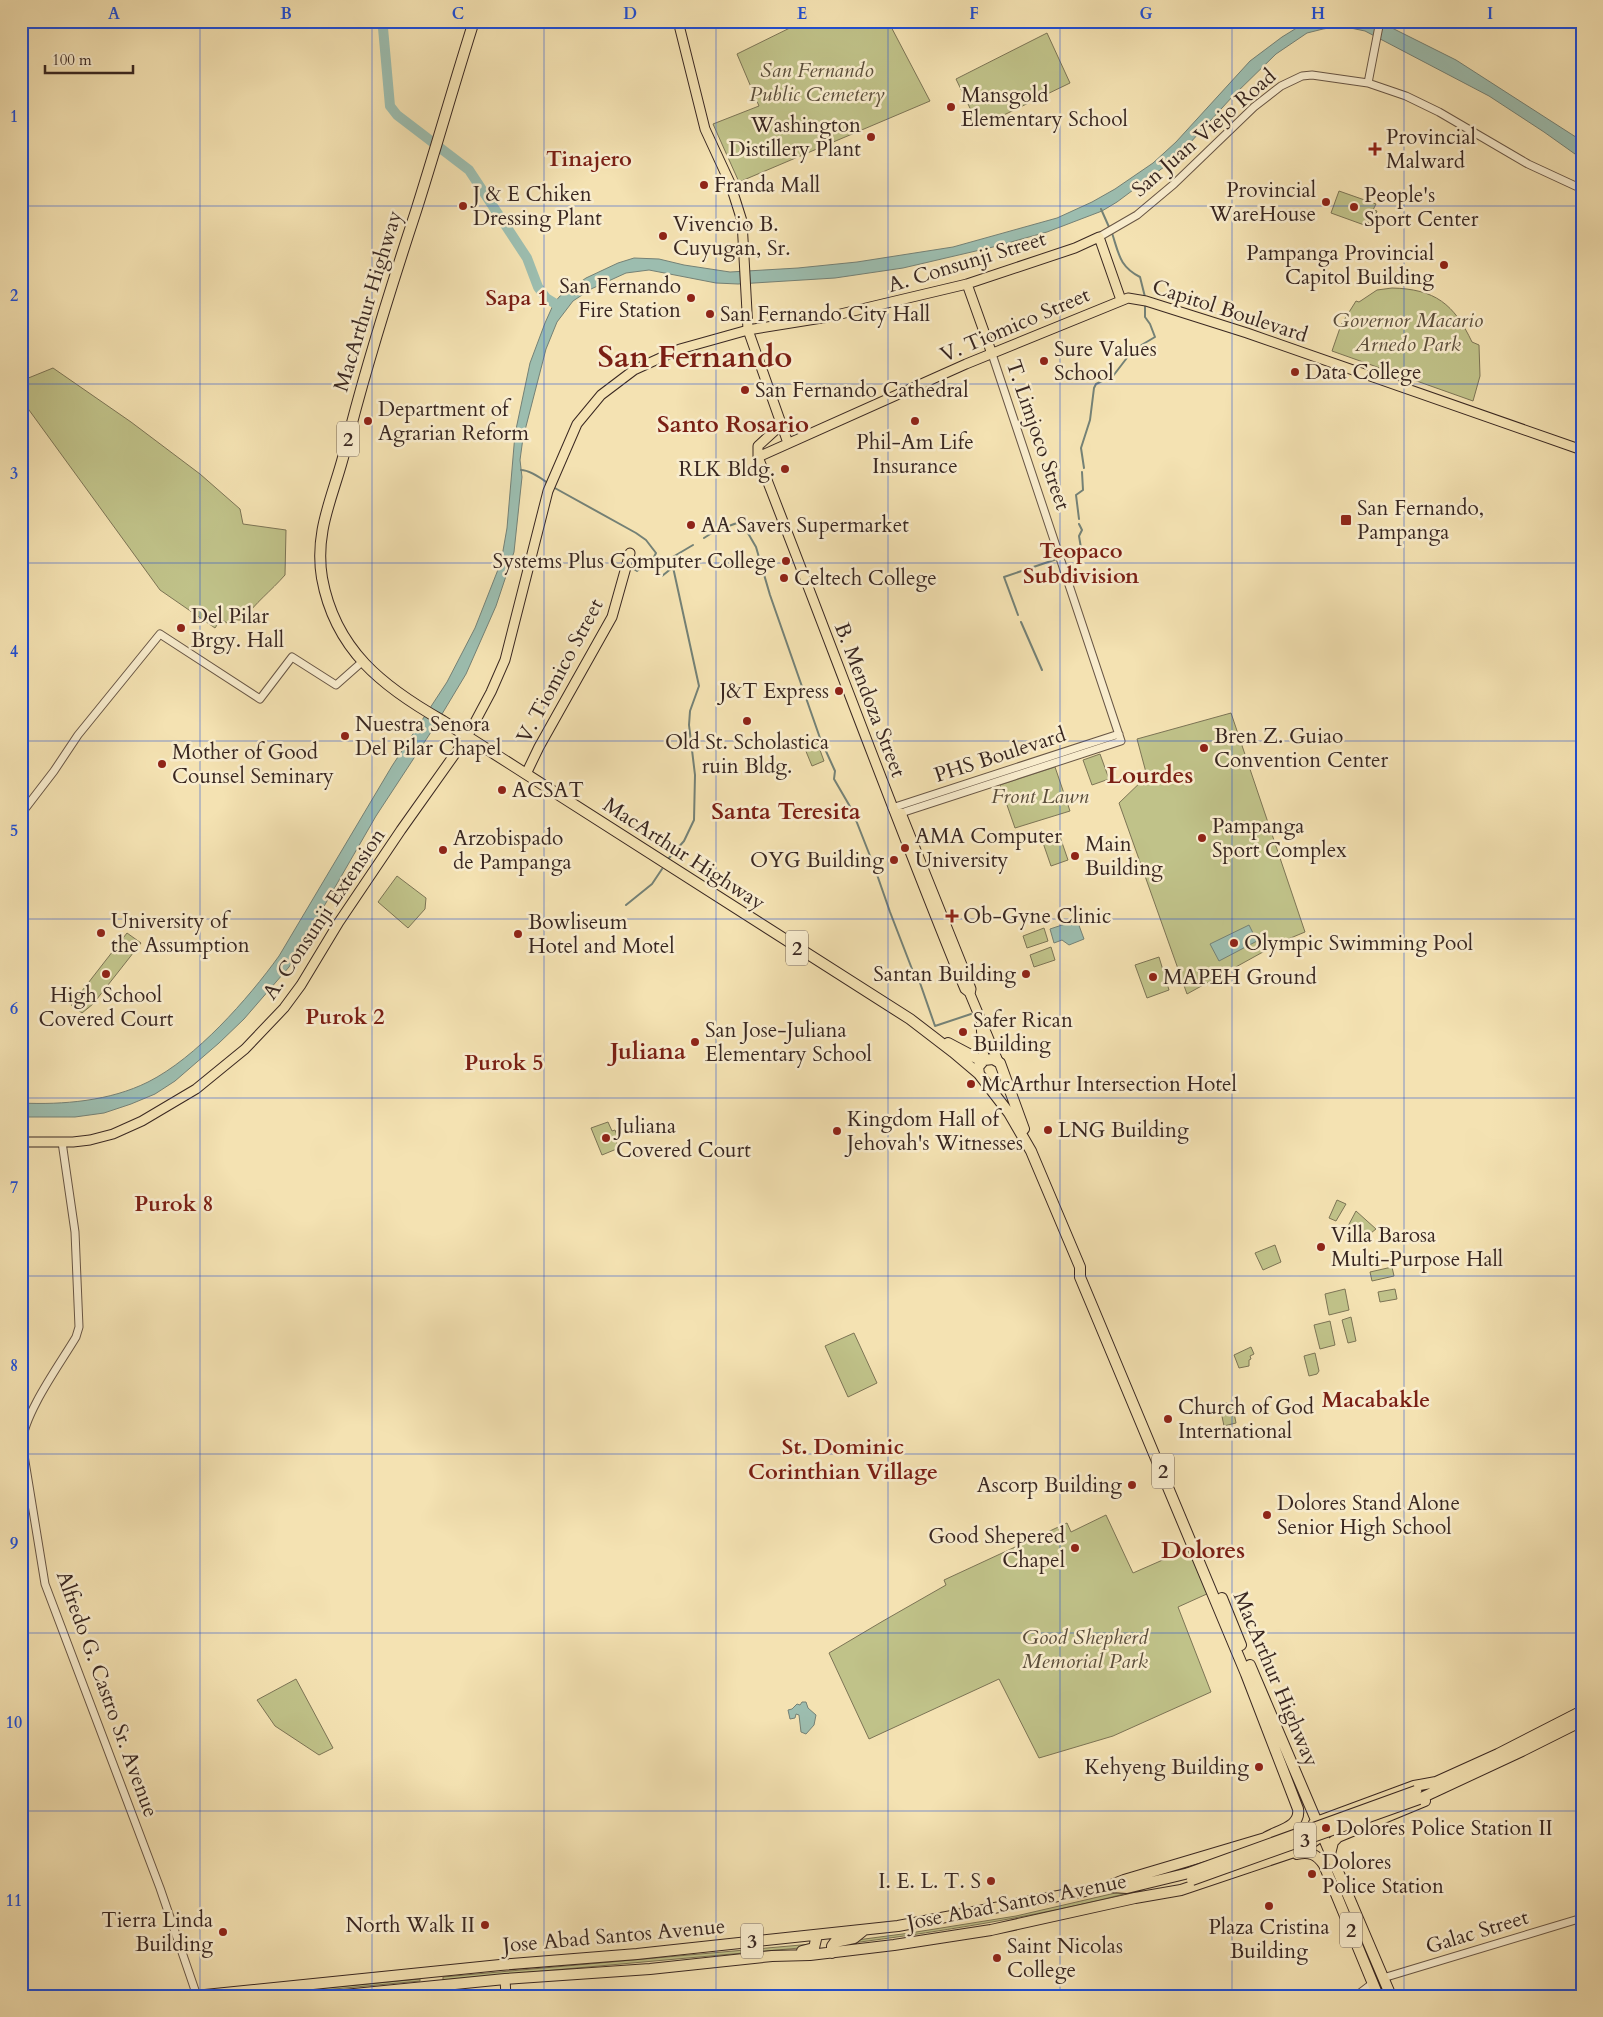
<svg xmlns="http://www.w3.org/2000/svg" width="1603" height="2017" font-family="Cardo,serif">
  <rect width="100%" height="100%" fill="#f4e2b2"/>
  <filter id="stains"><feTurbulence type="fractalNoise" baseFrequency=".004" numOctaves="4"/><feColorMatrix values="0 0 0 0 .2 0 0 0 0 .09 0 0 0 0 .02 0 0 0 .5 -.17"/></filter>
  <radialGradient id="worn" r=".72"><stop offset=".6" stop-color="#630" stop-opacity="0"/><stop offset="1" stop-color="#630" stop-opacity=".3"/></radialGradient>
  <!-- green -->
  <path fill="#c0c289" stroke="#7c7455" d="M804 21H888L930 101 739 182 713 124 759 106 737 54Z
    M1047 33 1070 83 979 127 956 79Z
    M1339 191 1376 204 1373 210 1377 211 1373 222 1369 221 1367 226 1331 213Z
    M1392 288C1435 289 1454 304 1472 342L1479 345 1480 376 1473 401 1332 351 1341 325 1356 301 1359 302 1377 290Z
    M53 368 131 422 200 474 240 509 243 524 286 530 285 575C271 591 255 603 243 620H233L227 623 221 619 215 628 160 590 21 399V381Z
    M1231 713 1305 932 1281 942 1187 994 1119 803 1147 776 1137 739Z
    M816 739 824 761 812 766 803 744Z
    M1100 754 1109 779 1092 785 1083 760Z
    M1055 767 1070 811 1015 828 1000 785Z
    M1058 831 1068 860 1051 866 1041 837Z
    M397 876 426 898 425 909 408 928 378 902Z
    M1044 928 1048 941 1027 948 1023 936Z
    M127 933 141 943 93 1004 82 1013 71 1005Z
    M1051 947 1055 960 1034 967 1030 955Z
    M1159 957 1169 990 1147 998 1135 965Z
    M608 1122 612 1131 615 1130 618 1138 615 1139 619 1148 602 1155 591 1128Z
    M1337 1200 1346 1204 1336 1221 1329 1218Z
    M1356 1211 1376 1229 1361 1241 1347 1228Z
    M1275 1245 1281 1262 1263 1270 1255 1253Z
    M1392 1267 1394 1276 1372 1281 1370 1272Z
    M1345 1289 1349 1310 1329 1315 1325 1294Z
    M1395 1289 1397 1299 1380 1302 1378 1292Z
    M1351 1317 1356 1341 1348 1343 1342 1320Z
    M1330 1321 1335 1345 1320 1349 1314 1325Z
    M854 1333 877 1383 848 1397 825 1346Z
    M1251 1347 1254 1354 1250 1356 1251 1359 1249 1360V1366L1239 1368 1234 1355Z
    M1315 1353 1319 1371 1317 1374 1309 1376 1304 1356Z
    M1232 1402 1236 1423 1224 1426 1220 1407 1222 1404Z
    M1106 1515 1133 1573 1190 1548 1209 1593 1178 1607 1211 1692 1113 1736 1039 1758 999 1679 869 1739 829 1653 883 1621 946 1585 944 1580 1067 1523 1071 1532Z
    M296 1679 333 1748 319 1755 275 1726 257 1700Z
    M1189 1876C1074 1911 955 1930 837 1945L857 1940 910 1933 1016 1916Z
    M812 1944V1947L788 1949 443 1980V1977Z
    M420 1979V1981L259 1996H238Z"/>
  <!-- water -->
  <path fill="#9cbdaf" stroke="#748176" d="M1308 21H1378L1456 60 1582 141V159L1544 132 1489 96 1365 31 1341 26 1323 29 1307 33 1276 54 1233 96 1189 144 1164 167 1117 202 1102 211 1047 232 993 247 903 268 835 278 738 284 716 283 649 270 626 273 591 289 573 301 557 322 546 349 523 438 520 460 522 477 514 552 496 606 466 674 433 729 376 816 289 967 244 1019 219 1043 175 1081 155 1094 131 1104 104 1113 75 1117H21V1103C63 1105 110 1101 148 1082 196 1058 248 999 279 956L392 766 447 682 475 628 501 562 507 528 515 434 530 363 545 323 554 303 560 296 586 278 618 263 634 258 659 259 684 265 730 272 798 268 857 262 953 247 1057 218 1092 202 1115 189 1153 163 1176 142 1250 61 1282 37Z
    M1077 920 1084 939 1069 945 1062 940 1054 943 1050 929Z
    M1249 925 1257 941 1219 961 1210 944Z
    M802 1702H806L808 1708 816 1715 814 1725 806 1734 801 1732 799 1715 796 1714 795 1718 790 1719 788 1710 792 1709 797 1704 800 1705Z"/>
  <g fill="none" stroke-linecap="round" stroke-linejoin="round">
    <!-- stream -->
    <path stroke="#748176" stroke-width="2" d="M1101 209 1109 227
      M1112 233C1119 254 1119 266 1140 277L1145 297
      M1084 468 1081 448 1090 420 1094 388 1096 384 1113 376 1133 350 1155 337 1150 324 1145 317V303
      M521 470C530 470 541 478 549 484
      M553 487 636 533 646 540 656 553 650 565
      M1079 519 1076 495 1083 490 1082 472
      M704 538 715 531 737 523 745 528 756 547 770 595 820 738 835 771 834 779 852 810 874 866 890 912 912 969 919 980 935 1026 971 1014
      M1062 557 1081 548 1079 536 1082 530 1079 524
      M650 565 662 576 672 568
      M631 567 637 571 647 563 650 565
      M1018 615 1004 577 1057 559
      M1021 622 1042 670
      M669 858 684 841 694 820 695 775 689 725 690 711 699 686 671 558 693 545
      M626 905 652 884 662 869"/>
    <!-- river -->
    <path stroke="#9cbdaf" stroke-width="10" d="M379 21 383 28 390 106 397 115 469 170 527 258 538 287 546 298 559 306"/>
    <defs>
      <path id="minor" d="M1368 83 1380 21
        M1099 237 1137 215 1174 184 1254 107 1281 86 1302 76 1312 75 1368 83 1406 96 1439 112 1528 164 1582 189
        M892 808 1119 734
        M901 813 1121 741 992 354
        M21 814 54 771 78 735 160 634 260 699 292 657 336 685 362 662
        M62 1142 75 1232 79 1327 76 1337C60 1364 24 1413 22 1443L45 1584 160 1888 197 1996
        M1383 1978 1582 1918
        M1356 1996 1373 1983"/>
      <path id="major" d="M678 21 705 129 730 183 742 221 748 330 788 443
        M967 284 992 354
        M781 425 758 446V457C825 628 888 800 957 970L965 989 970 993
        M758 457 966 364 1128 298 1146 301 1247 333 1582 450
        M526 774 539 747 612 617 630 553
        M901 813 964 970 971 989 970 994 998 1061
        M981 1025 984 1060
        M21 1142H73L90 1140 113 1134 142 1121 196 1089 245 1049 284 1008 301 985 339 922 401 830 467 737 491 692 505 660 548 491 577 424 601 395 634 370 680 349 748 330 828 317 967 284 1075 248 1099 237 1121 300
        M505 1979 506 1996"/>
      <path id="highway" d="M474 21C454 84 436 148 416 211 390 290 365 369 345 450 334 495 314 530 322 578 335 650 383 687 443 721L910 1019 953 1052 979 1074 1009 1113 1031 1151 1080 1267V1277L1093 1308 1246 1674 1298 1809C1301 1827 1278 1830 1265 1838
        M948 1043 982 1061
        M979 1074 978 1067 984 1060 993 1059 1000 1063 1024 1129
        M1222 1598 1241 1645
        M1250 1665 1391 1996
        M1419 1799 1522 1751 1582 1721
        M1314 1823 1414 1786 1436 1782 1498 1754 1582 1711
        M1297 1854C1309 1851 1317 1854 1324 1865L1378 1996
        M1330 1854 1333 1842 1338 1837 1425 1801
        M1110 1887 1127 1888 1189 1873
        M802 1951 814 1948 817 1935
        M832 1953V1946L835 1942 854 1938 864 1930
        M195 1996 500 1965 637 1954 898 1926 1106 1887 1124 1880 1272 1836
        M334 1996 505 1979 650 1969 772 1956 810 1955 894 1945 991 1930 1135 1898 1181 1890 1303 1849 1317 1839 1320 1832"/>
    </defs>
    <!-- minor casing -->
    <use href="#minor" stroke="#685645" stroke-width="9"/>
    <!-- major casing -->
    <use href="#major" stroke="#392721" stroke-width="11"/>
    <!-- highway casing -->
    <use href="#highway" stroke="#392721" stroke-width="12"/>
    <!-- minor -->
    <use href="#minor" stroke="#f8eccd" stroke-width="7"/>
    <!-- major -->
    <use href="#major" stroke="#f4e2b2" stroke-width="9"/>
    <!-- highway -->
    <use href="#highway" stroke="#f4e2b2" stroke-width="10"/>
    <defs>
      <path id="highway-bridge" d="M1189 1873 1416 1791
        M1192 1880 1419 1799"/>
    </defs>
    <!-- highway-bridge casing -->
    <use href="#highway-bridge" stroke="#392721" stroke-width="12" stroke-linecap="butt"/>
    <!-- highway-bridge -->
    <use href="#highway-bridge" stroke="#f4e2b2" stroke-width="10"/>
  </g>
  <!-- grid -->
  <path fill="none" stroke="#1d4ed8" stroke-width="1" stroke-opacity="0.55" d="M200 21V1996M372 21V1996M544 21V1996M716 21V1996M888 21V1996M1060 21V1996M1232 21V1996M1404 21V1996M21 206H1582M21 384H1582M21 563H1582M21 741H1582M21 919H1582M21 1098H1582M21 1276H1582M21 1454H1582M21 1633H1582M21 1811H1582"/>
  <!-- markers -->
  <g fill="#8f2418" stroke="#f8eccd" stroke-width="2">
    <circle cx="951" cy="107" r="5"/>
    <circle cx="871" cy="137" r="5"/>
    <path d="M1372.5 141.5h5v5h5v5h-5v5h-5v-5h-5v-5h5z"/>
    <circle cx="704" cy="185" r="5"/>
    <circle cx="1326" cy="202" r="5"/>
    <circle cx="463" cy="206" r="5"/>
    <circle cx="1354" cy="207" r="5"/>
    <circle cx="663" cy="236" r="5"/>
    <circle cx="1444" cy="265" r="5"/>
    <circle cx="691" cy="298" r="5"/>
    <circle cx="710" cy="314" r="5"/>
    <circle cx="1044" cy="361" r="5"/>
    <circle cx="1295" cy="372" r="5"/>
    <circle cx="745" cy="390" r="5"/>
    <circle cx="368" cy="421" r="5"/>
    <circle cx="915" cy="421" r="5"/>
    <circle cx="785" cy="469" r="5"/>
    <rect x="1340" y="514" width="12" height="12" rx="2.5"/>
    <circle cx="691" cy="525" r="5"/>
    <circle cx="786" cy="561" r="5"/>
    <circle cx="784" cy="578" r="5"/>
    <circle cx="181" cy="628" r="5"/>
    <circle cx="839" cy="691" r="5"/>
    <circle cx="747" cy="721" r="5"/>
    <circle cx="345" cy="736" r="5"/>
    <circle cx="1204" cy="748" r="5"/>
    <circle cx="162" cy="764" r="5"/>
    <circle cx="502" cy="790" r="5"/>
    <circle cx="1202" cy="838" r="5"/>
    <circle cx="905" cy="848" r="5"/>
    <circle cx="443" cy="850" r="5"/>
    <circle cx="1075" cy="856" r="5"/>
    <circle cx="894" cy="860" r="5"/>
    <path d="M949.5 908.5h5v5h5v5h-5v5h-5v-5h-5v-5h5z"/>
    <circle cx="101" cy="933" r="5"/>
    <circle cx="518" cy="934" r="5"/>
    <circle cx="1234" cy="943" r="5"/>
    <circle cx="106" cy="974" r="5"/>
    <circle cx="1026" cy="974" r="5"/>
    <circle cx="1153" cy="977" r="5"/>
    <circle cx="963" cy="1032" r="5"/>
    <circle cx="695" cy="1042" r="5"/>
    <circle cx="971" cy="1084" r="5"/>
    <circle cx="1048" cy="1130" r="5"/>
    <circle cx="837" cy="1131" r="5"/>
    <circle cx="606" cy="1138" r="5"/>
    <circle cx="1321" cy="1247" r="5"/>
    <circle cx="1168" cy="1419" r="5"/>
    <circle cx="1132" cy="1485" r="5"/>
    <circle cx="1267" cy="1515" r="5"/>
    <circle cx="1075" cy="1548" r="5"/>
    <circle cx="1259" cy="1767" r="5"/>
    <circle cx="1326" cy="1828" r="5"/>
    <circle cx="1312" cy="1874" r="5"/>
    <circle cx="991" cy="1881" r="5"/>
    <circle cx="1269" cy="1906" r="5"/>
    <circle cx="485" cy="1925" r="5"/>
    <circle cx="223" cy="1932" r="5"/>
    <circle cx="997" cy="1958" r="5"/>
  </g>
  <g text-anchor="middle" dominant-baseline="central" stroke-width="5" stroke-linejoin="round" paint-order="stroke">
    <!-- shield labels -->
    <g fill="#f8eccd" stroke="#726255" stroke-width="1">
      <rect x="337" y="421.5" width="22" height="35" rx="4"/>
      <rect x="786" y="930.5" width="22" height="35" rx="4"/>
      <rect x="1152" y="1453.5" width="22" height="35" rx="4"/>
      <rect x="1294" y="1822.5" width="22" height="35" rx="4"/>
      <rect x="1340" y="1912.5" width="22" height="35" rx="4"/>
      <rect x="741" y="1923.5" width="22" height="35" rx="4"/>
    </g>
    <g font-size="20" font-weight="bold" fill="#392721">
      <text x="348" y="439">2</text>
      <text x="797" y="948">2</text>
      <text x="1163" y="1471">2</text>
      <text x="1305" y="1840">3</text>
      <text x="1351" y="1930">2</text>
      <text x="752" y="1941">3</text>
    </g>
    <!-- park labels -->
    <g font-size="21" font-style="italic" fill="#5b4e3b" stroke="#f8eccd">
      <text x="817" y="70">San Fernando<tspan x="817" dy="24">Public Cemetery</tspan></text>
      <text x="1408" y="320">Governor Macario<tspan x="1408" dy="24">Arnedo Park</tspan></text>
      <text x="1040" y="796">Front Lawn</text>
      <text x="1085" y="1637">Good Shepherd<tspan x="1085" dy="24">Memorial Park</tspan></text>
    </g>
    <!-- poi labels -->
    <g font-size="21" fill="#392721" stroke="#f8eccd" text-anchor="start">
      <text x="961" y="95">Mansgold<tspan x="961" dy="24">Elementary School</tspan></text>
      <text x="861" y="125" text-anchor="end">Washington<tspan x="861" dy="24">Distillery Plant</tspan></text>
      <text x="1386" y="137">Provincial<tspan x="1386" dy="24">Malward</tspan></text>
      <text x="714" y="185">Franda Mall</text>
      <text x="1316" y="190" text-anchor="end">Provincial<tspan x="1316" dy="24">WareHouse</tspan></text>
      <text x="473" y="194">J &amp; E Chiken<tspan x="473" dy="24">Dressing Plant</tspan></text>
      <text x="1364" y="195">People's<tspan x="1364" dy="24">Sport Center</tspan></text>
      <text x="673" y="224">Vivencio B.<tspan x="673" dy="24">Cuyugan, Sr.</tspan></text>
      <text x="1434" y="253" text-anchor="end">Pampanga Provincial<tspan x="1434" dy="24">Capitol Building</tspan></text>
      <text x="681" y="286" text-anchor="end">San Fernando<tspan x="681" dy="24">Fire Station</tspan></text>
      <text x="720" y="314">San Fernando City Hall</text>
      <text x="1054" y="349">Sure Values<tspan x="1054" dy="24">School</tspan></text>
      <text x="1305" y="372">Data College</text>
      <text x="755" y="390">San Fernando Cathedral</text>
      <text x="378" y="409">Department of<tspan x="378" dy="24">Agrarian Reform</tspan></text>
      <text x="915" y="442" text-anchor="middle">Phil-Am Life<tspan x="915" dy="24">Insurance</tspan></text>
      <text x="775" y="469" text-anchor="end">RLK Bldg.</text>
      <text x="1357" y="508">San Fernando,<tspan x="1357" dy="24">Pampanga</tspan></text>
      <text x="701" y="525">AA Savers Supermarket</text>
      <text x="776" y="561" text-anchor="end">Systems Plus Computer College</text>
      <text x="794" y="578">Celtech College</text>
      <text x="191" y="616">Del Pilar<tspan x="191" dy="24">Brgy. Hall</tspan></text>
      <text x="829" y="691" text-anchor="end">J&amp;T Express</text>
      <text x="355" y="724">Nuestra Senora<tspan x="355" dy="24">Del Pilar Chapel</tspan></text>
      <text x="1214" y="736">Bren Z. Guiao<tspan x="1214" dy="24">Convention Center</tspan></text>
      <text x="747" y="742" text-anchor="middle">Old St. Scholastica<tspan x="747" dy="24">ruin Bldg.</tspan></text>
      <text x="172" y="752">Mother of Good<tspan x="172" dy="24">Counsel Seminary</tspan></text>
      <text x="512" y="790">ACSAT</text>
      <text x="1212" y="826">Pampanga<tspan x="1212" dy="24">Sport Complex</tspan></text>
      <text x="915" y="836">AMA Computer<tspan x="915" dy="24">University</tspan></text>
      <text x="453" y="838">Arzobispado<tspan x="453" dy="24">de Pampanga</tspan></text>
      <text x="1085" y="844">Main<tspan x="1085" dy="24">Building</tspan></text>
      <text x="884" y="860" text-anchor="end">OYG Building</text>
      <text x="963" y="916">Ob-Gyne Clinic</text>
      <text x="111" y="921">University of<tspan x="111" dy="24">the Assumption</tspan></text>
      <text x="528" y="922">Bowliseum<tspan x="528" dy="24">Hotel and Motel</tspan></text>
      <text x="1244" y="943">Olympic Swimming Pool</text>
      <text x="1016" y="974" text-anchor="end">Santan Building</text>
      <text x="1163" y="977">MAPEH Ground</text>
      <text x="106" y="995" text-anchor="middle">High School<tspan x="106" dy="24">Covered Court</tspan></text>
      <text x="973" y="1020">Safer Rican<tspan x="973" dy="24">Building</tspan></text>
      <text x="705" y="1030">San Jose-Juliana<tspan x="705" dy="24">Elementary School</tspan></text>
      <text x="981" y="1084">McArthur Intersection Hotel</text>
      <text x="847" y="1119">Kingdom Hall of<tspan x="847" dy="24">Jehovah's Witnesses</tspan></text>
      <text x="616" y="1126">Juliana<tspan x="616" dy="24">Covered Court</tspan></text>
      <text x="1058" y="1130">LNG Building</text>
      <text x="1331" y="1235">Villa Barosa<tspan x="1331" dy="24">Multi-Purpose Hall</tspan></text>
      <text x="1178" y="1407">Church of God<tspan x="1178" dy="24">International</tspan></text>
      <text x="1122" y="1485" text-anchor="end">Ascorp Building</text>
      <text x="1277" y="1503">Dolores Stand Alone<tspan x="1277" dy="24">Senior High School</tspan></text>
      <text x="1065" y="1536" text-anchor="end">Good Shepered<tspan x="1065" dy="24">Chapel</tspan></text>
      <text x="1249" y="1767" text-anchor="end">Kehyeng Building</text>
      <text x="1336" y="1828">Dolores Police Station II</text>
      <text x="1322" y="1862">Dolores<tspan x="1322" dy="24">Police Station</tspan></text>
      <text x="981" y="1881" text-anchor="end">I. E. L. T. S</text>
      <text x="213" y="1920" text-anchor="end">Tierra Linda<tspan x="213" dy="24">Building</tspan></text>
      <text x="475" y="1925" text-anchor="end">North Walk II</text>
      <text x="1269" y="1927" text-anchor="middle">Plaza Cristina<tspan x="1269" dy="24">Building</tspan></text>
      <text x="1007" y="1946">Saint Nicolas<tspan x="1007" dy="24">College</tspan></text>
    </g>
    <!-- street labels -->
    <g font-size="21" fill="#392721" stroke="#f8eccd">
      <text transform="translate(1204 133) rotate(-41)">San Juan Viejo Road</text>
      <text transform="translate(967 262) rotate(-17)">A. Consunji Street</text>
      <text transform="translate(368 301) rotate(-73)">MacArthur Highway</text>
      <text transform="translate(1230 311) rotate(18)">Capitol Boulevard</text>
      <text transform="translate(1015 325) rotate(-23)">V. Tiomico Street</text>
      <text transform="translate(1038 435) rotate(71)">T. Limjoco Street</text>
      <text transform="translate(560 671) rotate(-62)">V. Tiomico Street</text>
      <text transform="translate(870 700) rotate(69)">B. Mendoza Street</text>
      <text transform="translate(1000 755) rotate(-18)">PHS Boulevard</text>
      <text transform="translate(684 854) rotate(33)">MacArthur Highway</text>
      <text transform="translate(324 914) rotate(-56)">A. Consunji Extension</text>
      <text transform="translate(1276 1679) rotate(67)">MacArthur Highway</text>
      <text transform="translate(107 1694) rotate(70)">Alfredo G. Castro Sr. Avenue</text>
      <text transform="translate(1017 1902) rotate(-11)">Jose Abad Santos Avenue</text>
      <text transform="translate(1477 1932) rotate(-17)">Galac Street</text>
      <text transform="translate(614 1936) rotate(-5)">Jose Abad Santos Avenue</text>
    </g>
    <!-- neighbourhood labels -->
    <g font-size="22" font-weight="bold" fill="#7a1f14" stroke="#f8eccd">
      <text x="589" y="159">Tinajero</text>
      <text x="517" y="298">Sapa 1</text>
      <text x="1081" y="551">Teopaco<tspan x="1081" dy="25">Subdivision</tspan></text>
      <text x="345" y="1017">Purok 2</text>
      <text x="504" y="1063">Purok 5</text>
      <text x="174" y="1204">Purok 8</text>
      <text x="1376" y="1400">Macabakle</text>
      <text x="843" y="1447">St. Dominic<tspan x="843" dy="25">Corinthian Village</tspan></text>
    </g>
    <!-- quarter labels -->
    <g font-size="24" font-weight="bold" fill="#7a1f14" stroke="#f8eccd">
      <text x="733" y="424">Santo Rosario</text>
      <text x="1150" y="775">Lourdes</text>
      <text x="786" y="811">Santa Teresita</text>
      <text x="648" y="1051">Juliana</text>
      <text x="1203" y="1550">Dolores</text>
    </g>
    <!-- town labels -->
    <g font-size="31" font-weight="bold" fill="#7a1f14" stroke="#f8eccd">
      <text x="695" y="357">San Fernando</text>
    </g>
  </g>
  <!-- margin -->
  <rect width="1603" height="2017" fill="none" stroke="#f4e2b2" stroke-width="55"/>
  <!-- scale -->
  <path d="M45 65v8h88v-8" fill="none" stroke="#392721" stroke-width="2.5"/>
  <text x="52" y="65" font-size="15" fill="#392721" stroke="#f8eccd" stroke-width="4" paint-order="stroke">100 m</text>
  <rect x="28" y="28" width="1548" height="1962" fill="none" stroke="#1d4ed8" stroke-width="2"/>
  <g font-size="16" text-anchor="middle" font-weight="bold" fill="#1d4ed8">
    <text x="114" y="19">A</text>
    <text x="286" y="19">B</text>
    <text x="458" y="19">C</text>
    <text x="630" y="19">D</text>
    <text x="802" y="19">E</text>
    <text x="974" y="19">F</text>
    <text x="1146" y="19">G</text>
    <text x="1318" y="19">H</text>
    <text x="1490" y="19">I</text>
    <text x="14" y="122">1</text>
    <text x="14" y="301">2</text>
    <text x="14" y="479">3</text>
    <text x="14" y="657">4</text>
    <text x="14" y="836">5</text>
    <text x="14" y="1014">6</text>
    <text x="14" y="1193">7</text>
    <text x="14" y="1371">8</text>
    <text x="14" y="1549">9</text>
    <text x="14" y="1728">10</text>
    <text x="14" y="1906">11</text>
  </g>
  <rect width="100%" height="100%" filter="url(#stains)"/>
  <rect width="100%" height="100%" fill="url(#worn)"/>
</svg>
